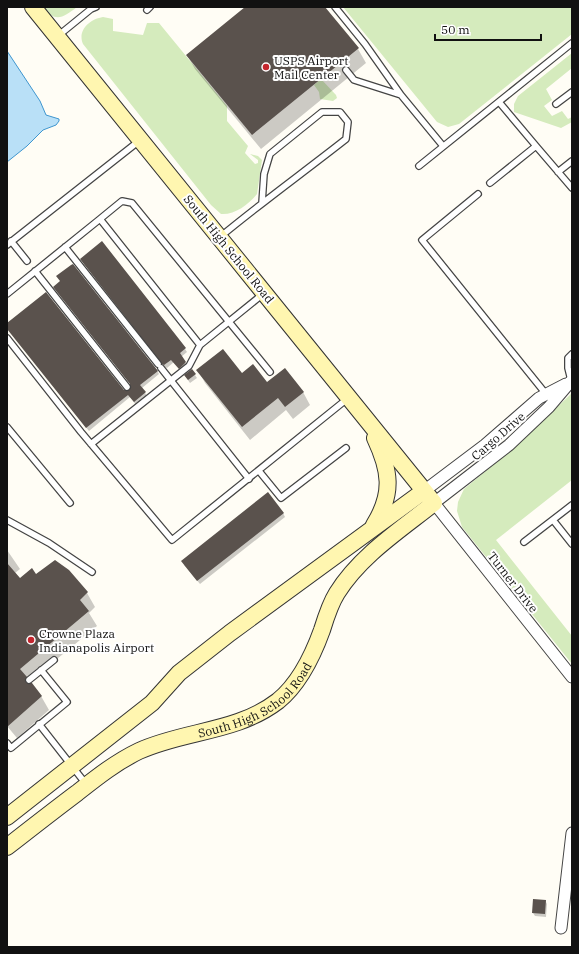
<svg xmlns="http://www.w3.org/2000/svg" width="579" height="954" font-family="'IBM Plex Serif',serif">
  <rect width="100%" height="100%" fill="#fffdf5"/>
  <!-- green -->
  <path fill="#d5ebbd" d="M43 7H77C63 18 55 23 43 7Z
    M343 7H572V34L459 124 448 127 437 122Z
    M103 17 113 19V31L143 35 147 23H159L227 106V121L248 146 245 153 255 164 258 163V160L250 154 258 156 262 160 257 194C249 204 235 215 221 214L211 205 83 44C77 30 90 19 103 17Z
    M572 53V68L546 89 552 100 544 106 552 116 562 111 568 119 572 117V122L561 128 514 112V104L518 96Z
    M321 79 336 95 337 98 333 101 320 99 319 92 314 85Z
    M572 393V480L496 540 572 636V664L462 527 457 511 458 502 464 489 516 446Z"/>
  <!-- water -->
  <path fill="#b9e0f7" stroke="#3f96cf" d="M7 51 40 101 46 115 59 119V121L56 125 43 130 27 146 7 162Z"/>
  <!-- shadow -->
  <path fill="#0003" d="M246 7H324L358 49 366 63 261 149 195 69 187 55Z
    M83 262 185 349 187 352 181 357 187 365 181 371 174 362 167 368 165 367Z
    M7 325 123 391H131L156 369 159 374 142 388 147 396 136 405 130 397 89 431 8 329Z
    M198 370 303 392 310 405 293 419 286 410 250 440 205 383Z
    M195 375 197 378 190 383 185 376Z
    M283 513 285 517 200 584 184 565Z
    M7 550 20 569 15 573 20 579 68 571 87 593 95 607 89 613 97 626 29 682 41 696 49 710 17 738 7 726Z
    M545 900 547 904 546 917 535 916 533 913Z"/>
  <!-- building -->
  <path fill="#5a524d" d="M245 7H325L359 48 252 135 186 55Z
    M102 241 186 348 180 353 186 362 179 369 171 360 164 365 162 364 80 259Z
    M73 264 158 371 140 385 146 392 134 402 128 395 86 428 7 329V323L46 292 124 390H130V384L53 287 60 281 56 276 71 265Z
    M223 349 242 373 253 364 267 382 285 368 304 392 285 407 278 398 242 427 196 370Z
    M192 369 196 374 188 380 184 375Z
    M268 492 284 513 197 581 181 561Z
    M55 560 69 570 88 592 80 600 89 611 20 669 27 677 26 683H32L42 696 7 727V563L20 578 32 568 36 574Z
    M533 899 546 900 545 914 532 913Z"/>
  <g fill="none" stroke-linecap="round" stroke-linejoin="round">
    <defs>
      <path id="lane" d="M335 7 365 44 401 95
        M147 10 150 7
        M59 35 91 9 96 7
        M346 70 354 80 401 95 443 146
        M556 104 572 92
        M536 146 572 188
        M419 166 572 43
        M558 172 572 161
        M490 183 536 146 499 102
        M478 194 422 240 546 394
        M220 237C261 203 304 172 346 139L348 122 340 112H322L270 154 264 174 262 203
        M11 241 27 261
        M7 245 139 141
        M65 247 158 364
        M35 271 127 387
        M7 294 100 219
        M263 294C242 311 221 328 200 345L100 219 122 201 132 203 270 372
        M7 338 81 432 172 540 347 399
        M161 368 249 479
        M571 380 568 368V358L572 354
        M7 427 70 503
        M91 444 189 366 200 345
        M259 471 281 498 346 448
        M7 520 49 543 92 572
        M553 520 572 544
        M524 542 572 505
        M29 680 54 660
        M39 724 86 784
        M7 743 11 748 67 702 41 670"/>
      <path id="street" d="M572 380 549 407 509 445 434 503 572 677
        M424 491 485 445 539 398 566 384
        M561 928 572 833"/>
      <g id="secondary">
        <path d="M374 525C394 493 390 470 375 438"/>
        <path d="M7 817 152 703 179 673 230 633 424 491"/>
        <path id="s1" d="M7 847C30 829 53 811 77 793 96 778 116 762 139 751 185 730 236 733 278 701 299 684 313 655 322 630 326 617 330 604 337 593 360 556 400 530 434 503L33 7"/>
      </g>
    </defs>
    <!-- lane casing -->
    <use href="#lane" stroke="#444" stroke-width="8"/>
    <!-- street casing -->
    <use href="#street" stroke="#444" stroke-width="13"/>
    <!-- secondary casing -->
    <use href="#secondary" stroke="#333" stroke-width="18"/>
    <!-- lane -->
    <use href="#lane" stroke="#fff" stroke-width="5.5"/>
    <!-- street -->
    <use href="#street" stroke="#fff" stroke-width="11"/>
    <!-- secondary -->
    <use href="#secondary" stroke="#fff6b0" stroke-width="16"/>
  </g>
  <!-- markers -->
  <g fill="#c4262e" stroke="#fff" stroke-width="1.5">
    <circle cx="266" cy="67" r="4"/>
    <circle cx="31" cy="640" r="4"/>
  </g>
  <g text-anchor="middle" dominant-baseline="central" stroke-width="4" stroke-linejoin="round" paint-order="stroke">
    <!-- poi labels -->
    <g font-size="12" fill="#111" stroke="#fff" text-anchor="start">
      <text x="274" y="60">USPS Airport<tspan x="274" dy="14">Mail Center</tspan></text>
      <text x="39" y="633">Crowne Plaza<tspan x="39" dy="14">Indianapolis Airport</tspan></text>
    </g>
    <!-- street labels -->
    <g font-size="12" fill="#111" stroke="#fff">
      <text transform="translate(229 249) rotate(51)">South High School Road</text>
      <text transform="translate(498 436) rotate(-41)">Cargo Drive</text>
      <text transform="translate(513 582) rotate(52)">Turner Drive</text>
      <text stroke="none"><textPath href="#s1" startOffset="293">South High School Road</textPath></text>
    </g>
  </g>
  <!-- border -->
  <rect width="579" height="954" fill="none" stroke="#111111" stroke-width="16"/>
  <!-- scale -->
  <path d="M435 34v6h106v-6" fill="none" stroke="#111111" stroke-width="2"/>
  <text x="441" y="34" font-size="12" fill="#111111" stroke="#ffffff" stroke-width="3" paint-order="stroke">50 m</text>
</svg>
